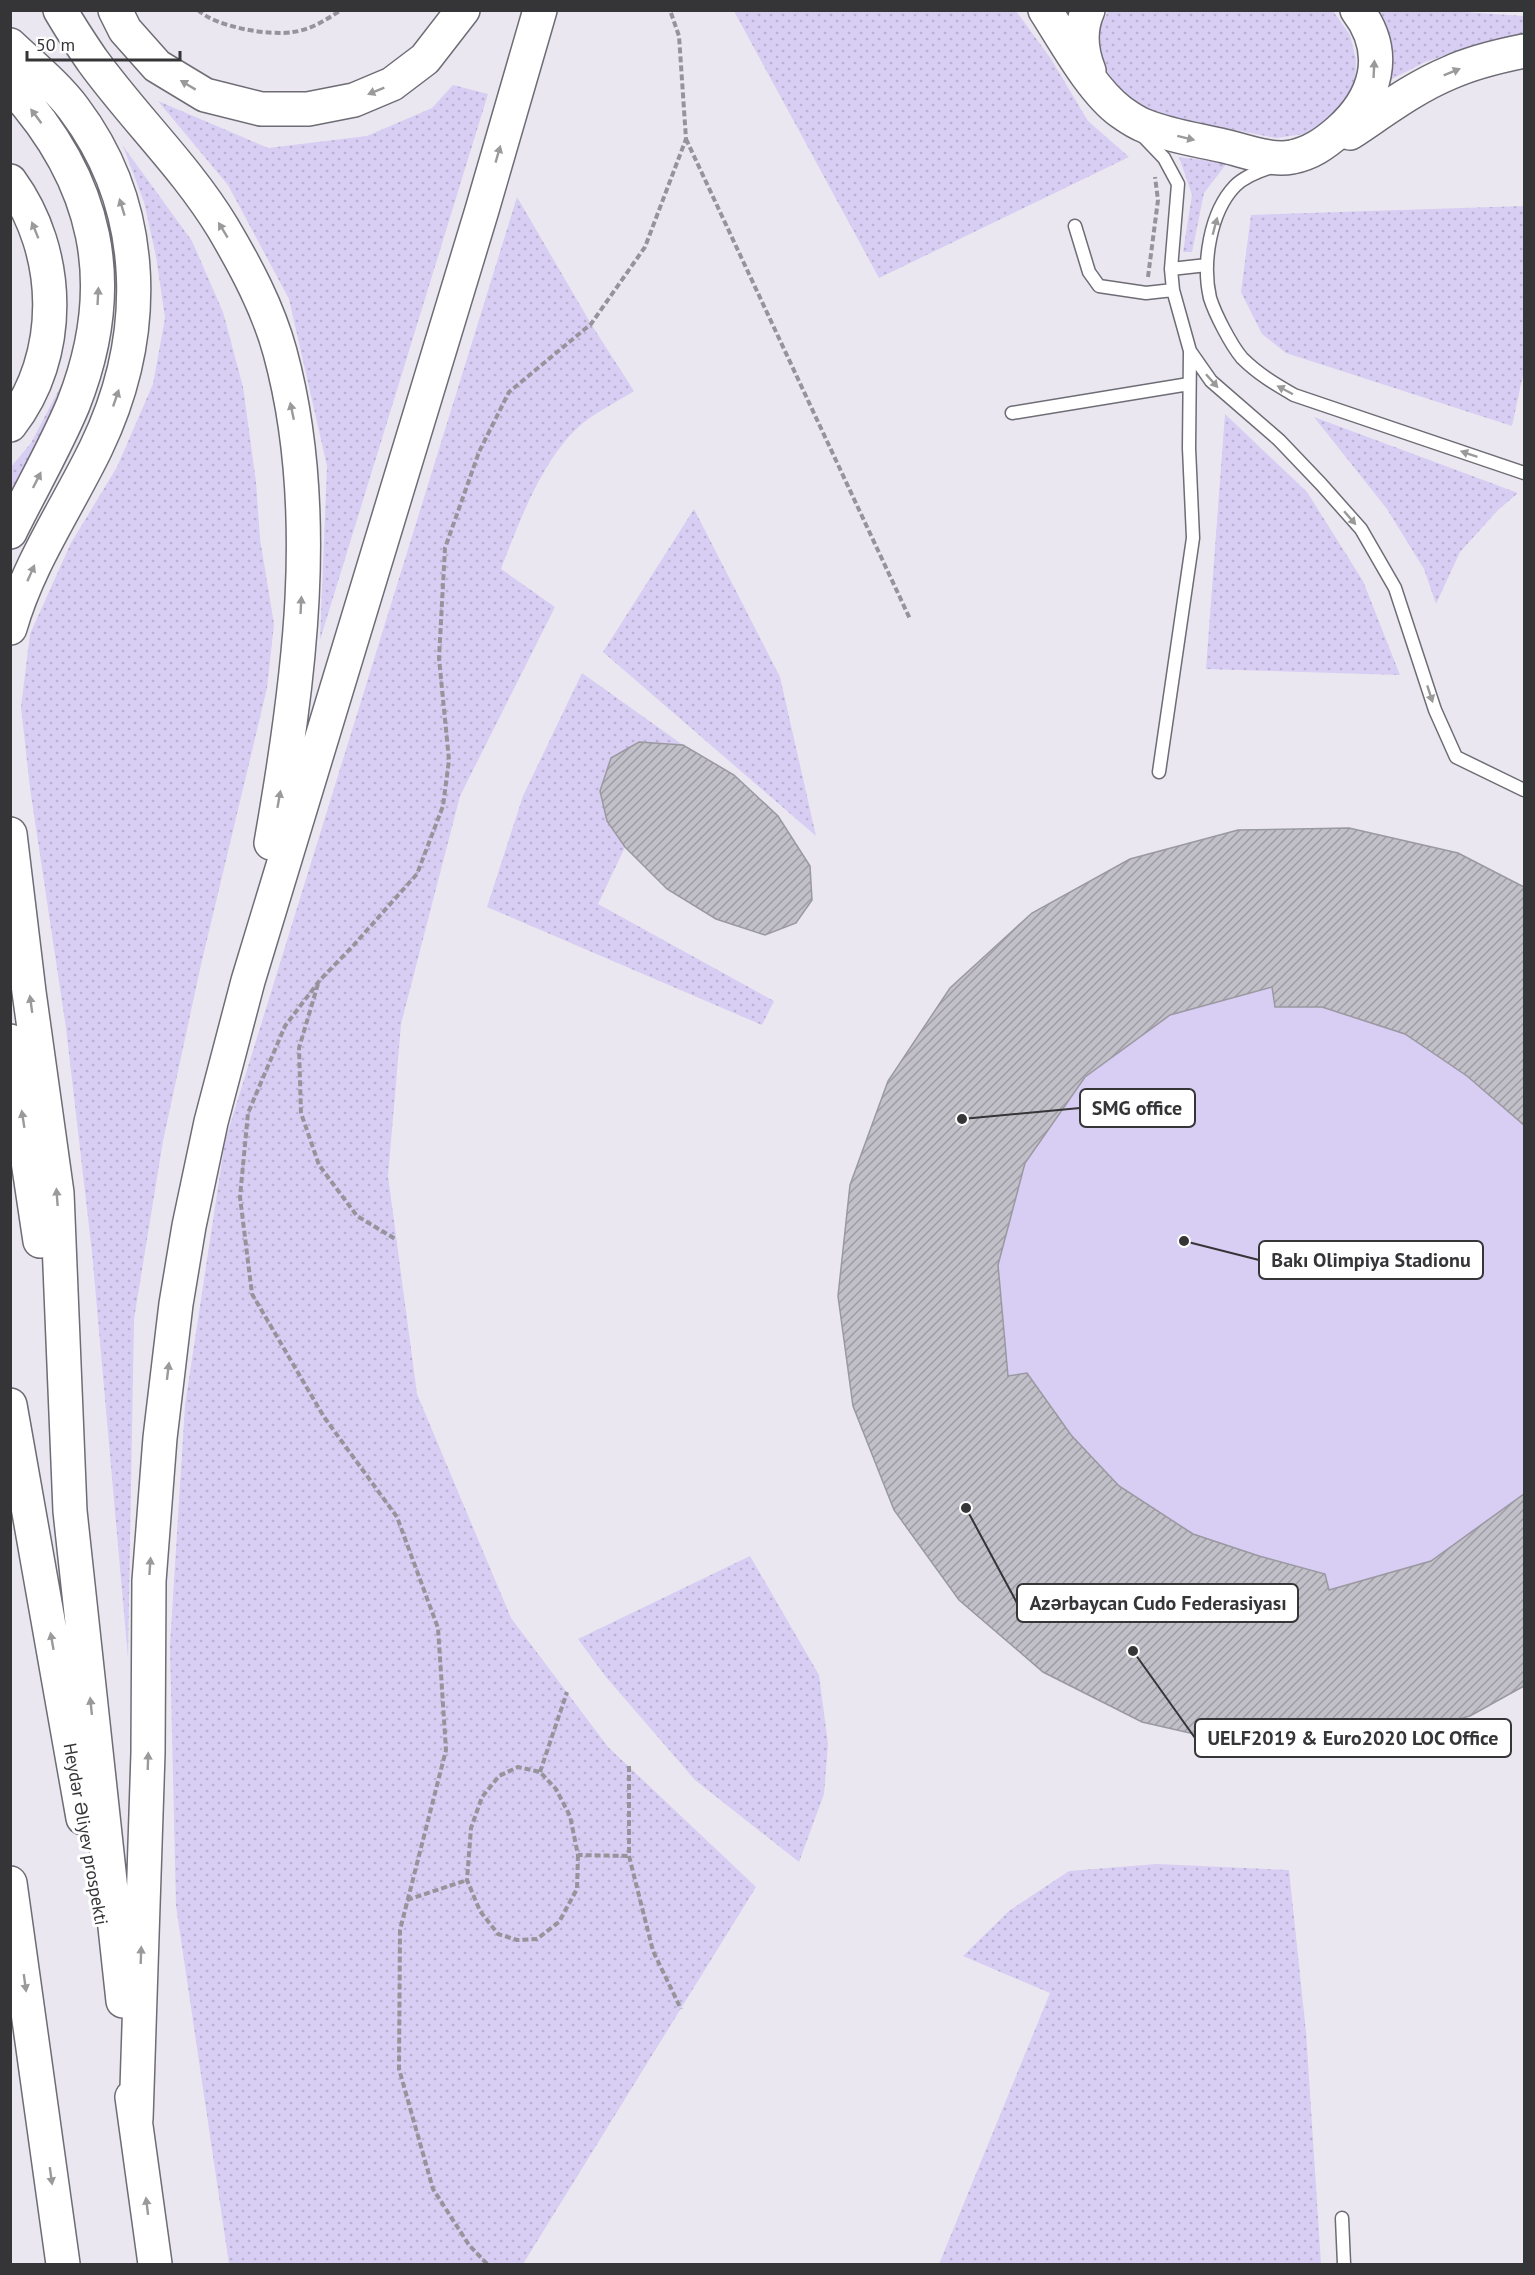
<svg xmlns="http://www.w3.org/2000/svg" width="1535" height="2275" font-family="'PT Sans',sans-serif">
  <defs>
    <pattern id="grass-dots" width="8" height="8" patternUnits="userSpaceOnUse" patternTransform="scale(1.5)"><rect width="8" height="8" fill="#d8cdf3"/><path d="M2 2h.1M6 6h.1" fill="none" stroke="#bab1d1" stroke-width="1.8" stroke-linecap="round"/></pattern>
    <pattern id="building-hatch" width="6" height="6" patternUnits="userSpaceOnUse" patternTransform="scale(1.5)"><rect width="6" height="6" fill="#c1bfc8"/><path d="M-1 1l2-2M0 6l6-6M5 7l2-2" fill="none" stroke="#9e9ca3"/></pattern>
  </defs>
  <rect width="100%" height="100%" fill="#eae7f1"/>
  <!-- grass -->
  <path fill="url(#grass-dots)" d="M734 11H1016L1051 59 1088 121 1129 157 879 278Z
    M1108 11H1333L1350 35 1356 60 1355 84 1344 106 1324 124 1304 134 1276 138 1158 115 1124 97 1103 65 1099 31Z
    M1376 11H1448L1524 16V39L1476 45 1425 62 1386 82C1392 51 1391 38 1376 11Z
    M453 85 488 94 320 640 327 466 289 299 228 185 158 101 268 148 367 136 432 108Z
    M123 146 192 241 223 312 243 387 256 482 260 539 274 624 267 688 200 969 163 1141 134 1319 128 1658 92 1252 66 1028 30 788 21 707 30 634 71 543 117 467 153 384 165 318 156 256 144 202Z
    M1179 157 1227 163 1204 193 1192 252H1183L1192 195Z
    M517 197 591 324 634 391C618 401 602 409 587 420 545 451 519 522 501 569L555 607 460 796 401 1024 388 1176 417 1394 511 1618 608 1747 756 1887 523 2264H229L176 1906 170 1646 185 1405 225 1141Z
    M1524 206V370L1512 426 1286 353 1262 334 1241 292 1251 215Z
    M67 374 33 462 11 503V467L31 443Z
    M1225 414 1307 492 1363 581 1400 675 1206 669Z
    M1314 417 1518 493 1498 510 1460 552 1436 604 1424 569 1387 509Z
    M694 509 780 677 816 836 603 652Z
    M582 673 683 745 639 742 611 758 600 791 607 821 625 847 598 904 774 1001 762 1025 487 907 523 796Z
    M750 1556 819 1675 828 1744 824 1794 799 1862 695 1780 606 1677 578 1639Z
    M1157 1864 1289 1870 1306 2032 1321 2264H939L1050 1993 963 1956 1009 1911 1069 1871Z"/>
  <!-- pitch -->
  <path fill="#d8cdf3" d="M1238 830 1458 853 1524 887V1686L1470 1716 1362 1745 1142 1722 1043 1672 959 1600 894 1510 853 1406 838 1296 850 1185 888 1081 950 988 1032 913 1130 859Z"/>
  <!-- building -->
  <path fill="url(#building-hatch)" stroke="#9a98a0" stroke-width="1.5" d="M639 742 683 745 734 775 778 816 810 866 812 900 796 923 765 935 716 919 667 889 625 847 607 821 600 791 611 758Z
    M1349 828 1458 853 1524 887V1125L1467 1076 1405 1034 1322 1007H1275L1272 987 1170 1015 1085 1077 1025 1163 998 1265 1008 1376 1027 1373 1071 1435 1119 1486 1193 1534 1259 1556 1325 1574 1329 1590 1431 1561 1524 1494V1686L1470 1716 1362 1745 1251 1747 1142 1722 1043 1672 959 1600 894 1510 853 1406 838 1296 850 1185 888 1081 950 988 1032 913 1130 859 1238 830Z"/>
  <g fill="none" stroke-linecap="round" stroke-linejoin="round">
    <defs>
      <path id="lane" d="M1142 135 1164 158 1178 184 1171 269 1173 290 1190 351 1211 381 1279 440 1321 484 1361 529 1395 588 1435 710 1456 757 1524 790
        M1272 167C1259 171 1245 176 1235 186 1210 212 1202 263 1210 298 1215 314 1231 345 1242 358 1258 374 1275 384 1294 395L1524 473
        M1075 226 1089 272 1099 286 1146 293 1173 290
        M1171 269 1207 265
        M1012 413 1189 384
        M1159 772 1193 538 1189 448 1190 351
        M1342 2218 1344 2264"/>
      <path id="secondary" d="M115 10 125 30 157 66 205 95 261 109H308L354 100 392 84 425 59 463 10
        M1045 10C1065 41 1092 91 1121 112 1128 117 1137 123 1145 126 1170 136 1198 140 1224 146 1246 151 1270 161 1292 157 1311 153 1324 144 1339 131 1376 98 1390 53 1357 10
        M1088 10C1079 30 1081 51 1089 71
        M1350 133C1382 112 1413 88 1449 73 1473 62 1499 56 1524 51
        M10 181C62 252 64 356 10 425"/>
      <path id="highway" d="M60 10C70 27 81 44 92 60 134 118 186 167 223 228 246 267 268 308 280 352 323 510 299 684 271 843
        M10 45C32 66 56 85 74 109 150 210 149 338 96 448 67 508 28 564 10 628
        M10 85C98 180 121 284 73 405 55 448 31 489 10 532
        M10 834 29 992 57 1193 70 1511 123 2001
        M10 1041 40 1241
        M10 1405 83 1818
        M10 1883 63 2264
        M132 2097 155 2264
        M136 2119 148 1753 149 1581 160 1438 176 1304 189 1226 211 1122 248 981 482 210 540 10"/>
    </defs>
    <!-- lane casing -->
    <use href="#lane" stroke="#6e6c74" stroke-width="15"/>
    <!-- secondary casing -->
    <use href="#secondary" stroke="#6e6c74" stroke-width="36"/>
    <!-- highway casing -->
    <use href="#highway" stroke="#6e6c74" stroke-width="36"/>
    <!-- path -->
    <path stroke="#96949a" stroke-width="4" stroke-dasharray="6 3" stroke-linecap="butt" d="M198 10C216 27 269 36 293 32 310 30 326 20 341 10
      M686 139 910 619
      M1148 277 1158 200 1155 177
      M318 984 299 1048 301 1113 319 1165 357 1216 397 1240
      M629 1766V1856L653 1951 681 2009
      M540 1772 567 1692
      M578 1855 577 1889 559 1922 537 1939 517 1940 498 1934 480 1911 467 1880 471 1828 482 1797 499 1776 518 1767 540 1772 556 1789 570 1816 578 1855 629 1856
      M407 1900 467 1880
      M487 2264 469 2245 433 2189 399 2069 400 1930 446 1750 438 1628 397 1517 324 1417 252 1294 240 1197 248 1113 285 1026 320 980 352 947 417 874 443 806 449 760 439 658 445 548 479 452 509 392 591 324 645 247 686 139 679 36 670 10"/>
    <!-- lane -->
    <use href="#lane" stroke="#fff" stroke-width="12"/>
    <!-- secondary -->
    <use href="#secondary" stroke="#fff" stroke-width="33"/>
    <!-- highway -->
    <use href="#highway" stroke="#fff" stroke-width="33"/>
  </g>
  <!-- one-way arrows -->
  <defs><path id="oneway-solid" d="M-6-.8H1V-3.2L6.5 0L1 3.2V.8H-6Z" transform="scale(1.5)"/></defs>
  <g fill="#9a9a9b">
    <use href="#oneway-solid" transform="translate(1374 69) rotate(-87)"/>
    <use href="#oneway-solid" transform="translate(1452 72) rotate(-22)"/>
    <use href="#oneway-solid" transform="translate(188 85) rotate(-149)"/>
    <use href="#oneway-solid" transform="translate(376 91) rotate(158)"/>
    <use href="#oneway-solid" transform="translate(36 116) rotate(-127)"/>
    <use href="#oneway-solid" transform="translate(1186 138) rotate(14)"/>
    <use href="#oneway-solid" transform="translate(498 154) rotate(-74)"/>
    <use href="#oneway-solid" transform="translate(122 207) rotate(-107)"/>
    <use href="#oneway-solid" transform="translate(1215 226) rotate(-75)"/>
    <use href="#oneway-solid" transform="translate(35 230) rotate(-112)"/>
    <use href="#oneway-solid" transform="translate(223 230) rotate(-121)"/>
    <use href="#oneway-solid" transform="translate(98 296) rotate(-87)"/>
    <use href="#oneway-solid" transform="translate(1212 381) rotate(48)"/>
    <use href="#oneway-solid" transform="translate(1285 390) rotate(-152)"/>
    <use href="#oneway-solid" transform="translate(116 398) rotate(-71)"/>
    <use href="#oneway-solid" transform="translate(292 411) rotate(-102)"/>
    <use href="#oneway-solid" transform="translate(1469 454) rotate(-161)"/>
    <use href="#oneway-solid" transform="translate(37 480) rotate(-63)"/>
    <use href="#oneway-solid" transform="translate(1350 518) rotate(49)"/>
    <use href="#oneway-solid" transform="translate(31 573) rotate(-66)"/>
    <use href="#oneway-solid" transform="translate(301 605) rotate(-87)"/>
    <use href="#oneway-solid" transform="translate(1430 694) rotate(72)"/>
    <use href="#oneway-solid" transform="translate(279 799) rotate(-80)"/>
    <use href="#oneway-solid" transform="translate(31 1004) rotate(-98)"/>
    <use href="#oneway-solid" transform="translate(23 1119) rotate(-99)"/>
    <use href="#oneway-solid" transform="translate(57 1197) rotate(-94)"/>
    <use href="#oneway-solid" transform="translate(168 1371) rotate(-83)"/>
    <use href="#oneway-solid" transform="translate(150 1566) rotate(-86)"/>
    <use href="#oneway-solid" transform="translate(52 1641) rotate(-100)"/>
    <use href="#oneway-solid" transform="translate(91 1706) rotate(-96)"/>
    <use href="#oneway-solid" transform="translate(148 1761) rotate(-88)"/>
    <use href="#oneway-solid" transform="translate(141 1955) rotate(-88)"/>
    <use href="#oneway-solid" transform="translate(25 1983) rotate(82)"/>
    <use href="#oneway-solid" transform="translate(51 2176) rotate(82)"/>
    <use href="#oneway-solid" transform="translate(147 2206) rotate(-97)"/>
  </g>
  <g text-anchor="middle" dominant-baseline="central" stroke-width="6" stroke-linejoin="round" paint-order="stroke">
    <!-- street labels -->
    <g font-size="18" fill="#353437" stroke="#fff">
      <text transform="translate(86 1834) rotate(80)">Heydər Əliyev prospekti</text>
    </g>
  </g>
  <!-- callouts -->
  <path fill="none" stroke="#353437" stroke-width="2" d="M962 1119L1080 1108M1184 1241L1259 1260M966 1508L1017 1603M1133 1651L1195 1738"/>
  <g fill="#353437" stroke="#fff" stroke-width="2">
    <circle cx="962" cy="1119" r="6"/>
    <circle cx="1184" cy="1241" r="6"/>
    <circle cx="966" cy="1508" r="6"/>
    <circle cx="1133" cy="1651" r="6"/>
  </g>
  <g fill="#fff" stroke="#353437" stroke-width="2">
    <rect x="1080" y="1089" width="115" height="38" rx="6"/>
    <rect x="1259" y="1241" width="224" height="38" rx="6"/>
    <rect x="1017" y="1584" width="281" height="38" rx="6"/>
    <rect x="1195" y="1719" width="316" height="38" rx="6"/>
  </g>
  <g font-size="20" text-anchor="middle" font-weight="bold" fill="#353437">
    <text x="1137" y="1115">SMG office</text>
    <text x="1371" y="1267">Bakı Olimpiya Stadionu</text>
    <text x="1158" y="1610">Azərbaycan Cudo Federasiyası</text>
    <text x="1353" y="1745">UELF2019 &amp; Euro2020 LOC Office</text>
  </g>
  <!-- border -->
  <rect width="1535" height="2275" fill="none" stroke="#353437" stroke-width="24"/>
  <!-- scale -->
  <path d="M27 51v9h153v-9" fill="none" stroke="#353437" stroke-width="3"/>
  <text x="36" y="51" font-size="18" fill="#353437" stroke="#ffffff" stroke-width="4.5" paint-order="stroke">50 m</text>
</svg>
